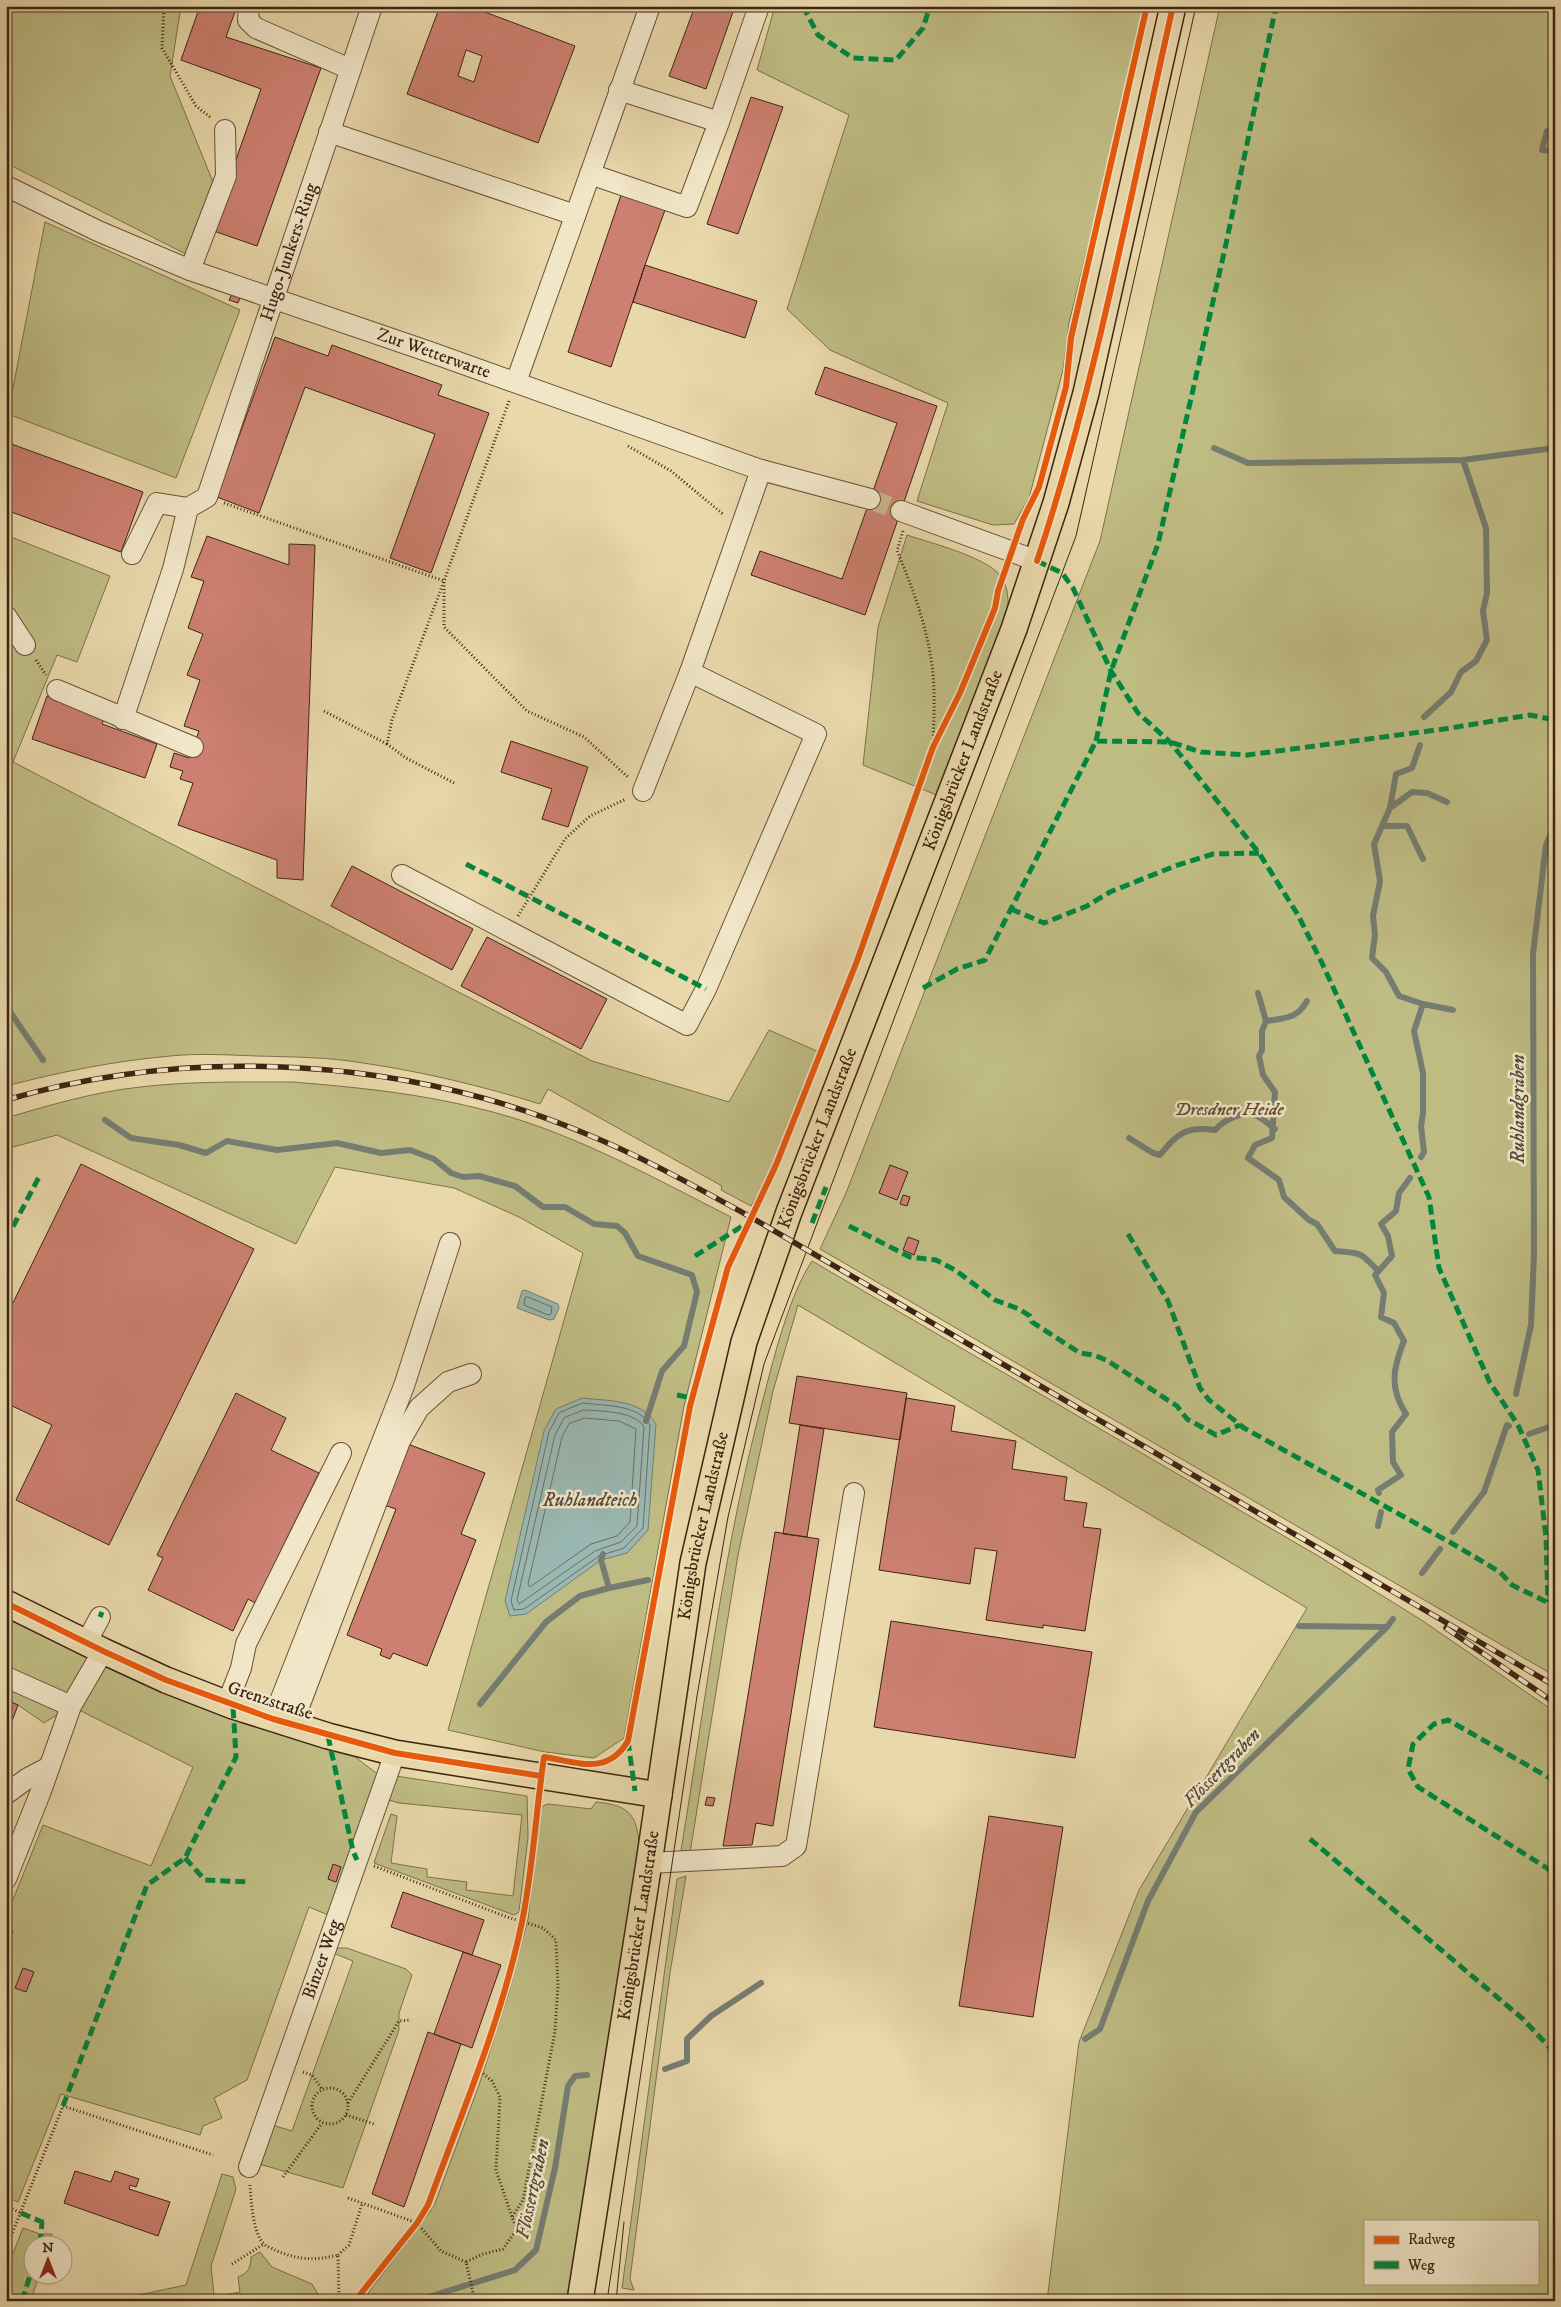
<svg xmlns="http://www.w3.org/2000/svg" width="1561" height="2307" font-family="'IM FELL DW Pica',serif">
  <rect width="100%" height="100%" fill="#e9d8aa"/>
  <filter id="stains"><feTurbulence type="fractalNoise" baseFrequency=".004" numOctaves="4"/><feColorMatrix values="0 0 0 0 .2 0 0 0 0 .09 0 0 0 0 .02 0 0 0 .5 -.17"/></filter>
  <radialGradient id="worn" r=".72"><stop offset=".6" stop-color="#630" stop-opacity="0"/><stop offset="1" stop-color="#630" stop-opacity=".3"/></radialGradient>
  <!-- green -->
  <path fill="#bfbc83" stroke="#7e704a" fill-rule="evenodd" d="M6 6H181L170 76 213 182 186 254 6 163Z
    M775 6H1147L1069 323 1063 370 1029 498 1014 524 993 525 917 501 948 403 830 350 787 309 849 115 757 70Z
    M1220 6H1555V1676L820 1249 846 1193 1100 541Z
    M45 222 240 310 176 478 8 414Z
    M6 535 110 576 77 662 57 655 13 762 592 1061 729 1102 769 1030 819 1052 776 1165 751 1206 721 1190 722 1186 548 1089 540 1104C482 1086 424 1072 363 1063 328 1057 293 1057 257 1056 229 1055 199 1053 170 1056 114 1061 60 1072 6 1086Z
    M907 535C930 543 993 558 1003 580 1010 593 1008 607 1007 622L939 796 863 765 878 627Z
    M293 1082C354 1087 416 1093 477 1108 567 1129 650 1176 731 1217L684 1406 624 1738 594 1758 545 1752 448 1730 583 1253 519 1217 454 1188 335 1167 296 1244 57 1135 6 1149V1118C50 1105 94 1092 140 1087 191 1081 242 1082 293 1082ZM648 1530 627 1552 601 1560Z
    M812 1261 1320 1557 1423 1621 1555 1712V2301H1047L1079 2042 1139 1890 1307 1608 798 1305 773 1391 738 1555 690 1853 681 1851C706 1698 724 1542 765 1392 775 1353 790 1294 812 1261ZM1365 2221H1537V2283H1365Z
    M6 1603 328 1736 380 1776 328 1915 309 1907 247 2080 214 2098 222 2118 203 2126 200 2135 61 2094 18 2202 6 2197V1917L43 1825 151 1866 193 1767 71 1706 44 1723 18 1705 6 1700Z
    M396 1776 527 1796 528 1837 519 1912 514 1915 374 1863 391 1814 397 1816 391 1863 427 1869V1877L467 1882 466 1890 513 1896 522 1815 399 1803 389 1800Z
    M596 1802C626 1805 637 1812 639 1844L577 2250 566 2301H368L366 2296 434 2206 479 2085 508 1995 528 1919 540 1811 543 1806 548 1804 591 1809Z
    M686 1876 670 1973 630 2279 634 2290 622 2288 677 1879Z
    M336 1948H347L406 1969 412 1975 399 2013V2030L343 2188 259 2164 272 2125 292 2131 353 1961 333 1953Z
    M222 2174 233 2177 236 2189 211 2266 214 2295 187 2301H110L186 2285Z
    M23 2228 40 2234H52L49 2244H32V2274L39 2275 31 2301H6V2271Z
    M260 2252 272 2267 312 2284 322 2301H195L240 2292 238 2277C248 2273 251 2268 251 2257Z"/>
  <!-- water -->
  <path fill="#9ab8b2" stroke="#757d72" d="M525 1290 558 1304 559 1308 554 1319 549 1320 517 1308 522 1291Z
    M582 1398C608 1401 641 1399 656 1424L648 1530 627 1553 601 1560 526 1614 510 1616 505 1601 544 1431 556 1409Z"/>
  <g fill="none" stroke-linecap="round" stroke-linejoin="round">
    <!-- shore -->
    <path stroke="#6c6e62" stroke-width="1" d="M528 1297 552 1307 551 1314 548 1315 524 1305 525 1298Z
      M583 1403C605 1406 638 1404 650 1425L643 1528 624 1548 599 1556 524 1609 514 1610 511 1601 549 1432 559 1413Z
      M584 1410C600 1411 635 1411 644 1427L637 1526 621 1542 595 1551 519 1604 517 1600 555 1435 564 1418Z
      M585 1418 619 1421 636 1429 630 1522 617 1536 591 1544 530 1587 528 1584 562 1437 569 1424Z"/>
    <!-- stream -->
    <path stroke="#757d72" stroke-width="6" d="M1555 128 1547 131 1542 150 1555 151
      M1214 448 1248 463 1463 460 1555 448
      M1424 717 1451 692 1461 672 1476 661 1487 640 1483 611 1487 593 1486 528 1463 460
      M1420 745 1412 768 1396 774 1390 808 1374 844 1380 881 1373 916 1375 935 1372 958 1386 972 1399 996 1423 1004 1414 1031 1423 1073V1113L1421 1126 1424 1152 1421 1157
      M1390 808 1412 792 1427 793 1447 802
      M1383 826H1407L1423 859
      M1258 993 1266 1021 1262 1031V1050L1259 1056 1263 1075 1275 1092 1272 1138 1255 1145 1248 1158 1279 1180 1284 1197 1309 1220 1317 1224 1335 1251C1360 1253 1360 1251 1378 1271
      M1423 1004 1453 1010
      M6 1006 43 1060
      M1266 1021C1285 1018 1297 1019 1307 1001
      M105 1120 131 1138 179 1145 206 1153 227 1141 277 1150 337 1143 381 1153 410 1150 434 1159 451 1173 463 1177 479 1176 515 1186 543 1207H565L594 1224 617 1226 625 1233 638 1256 692 1275 697 1292 684 1346 662 1371 646 1421
      M1129 1138 1153 1153 1160 1155C1177 1133 1187 1126 1215 1130 1224 1120 1241 1111 1255 1115 1262 1117 1269 1125 1275 1129
      M1516 1394 1531 1325 1534 1255 1533 954 1546 845 1555 825
      M1529 1434 1555 1425
      M1379 1493 1378 1490 1401 1475 1393 1462 1392 1432 1406 1414C1389 1388 1393 1368 1404 1341L1394 1323 1381 1317 1384 1293 1375 1275 1392 1256 1388 1236 1381 1224 1396 1211 1399 1193 1410 1178
      M1378 1526 1381 1512
      M1453 1532 1484 1492 1507 1425 1509 1426
      M603 1554 601 1560 609 1588 648 1580
      M1422 1573 1440 1549
      M1299 1626 1387 1627 1393 1619
      M480 1704 546 1622 580 1596 609 1588
      M1085 2039 1100 2029 1148 1901 1196 1812 1387 1627
      M665 2069 687 2061V2039L711 2016 761 1983
      M416 2301 515 2270 536 2250 555 2168 568 2086 575 2076 587 2075"/>
  </g>
  <!-- building -->
  <path fill="#cd8071" stroke="#3e2412" fill-rule="evenodd" d="M200 6H237L226 37 321 68 257 246 211 230 261 89 181 60Z
    M440 6H469L575 46 538 143 407 94ZM466 50 482 56 474 82 458 76Z
    M695 6H735L706 89 669 76Z
    M751 97 783 107 738 234 707 224Z
    M621 195 665 210 645 265 611 367 568 352Z
    M645 265 757 301 745 338 633 302Z
    M232 294 240 298 238 303 229 300Z
    M275 337 328 356 332 345 442 385 438 395 489 413 431 573 390 558 435 434 305 387 259 513 217 497Z
    M825 367 937 406 865 615 751 575 760 551 842 579 897 423 815 394Z
    M6 442 143 492 121 552 6 510Z
    M207 536 289 565V544L315 545 303 880 277 878V860L178 825 193 783 180 779 183 771 170 767 174 753 189 758 199 731 184 726 200 680 187 675 203 634 188 628 204 581 191 577Z
    M47 696 105 717 102 724 157 744 145 778 32 739Z
    M511 741 588 767 568 827 542 819 552 789 501 772Z
    M352 866 473 929 452 970 331 906Z
    M487 937 607 999 581 1049 461 986Z
    M81 1164 254 1249 109 1545 16 1500 52 1425 6 1403V1310L9 1311Z
    M890 1165 908 1172 897 1200 879 1193Z
    M903 1195 910 1197 907 1206 900 1204Z
    M908 1237 919 1241 914 1255 903 1250Z
    M797 1376 907 1393 900 1440 789 1423Z
    M236 1393 286 1418 271 1450 319 1473 255 1603 248 1599 233 1631 148 1590 163 1558 157 1555Z
    M906 1398 955 1406 951 1431 1016 1441 1012 1469 1067 1477 1064 1500 1087 1503 1083 1527 1101 1529 1085 1631 1043 1625V1628L986 1620 997 1551 975 1548 970 1584 879 1570Z
    M800 1425 824 1429 807 1537 783 1534Z
    M405 1443 485 1473 461 1534 476 1540 427 1666 393 1653 390 1659 380 1655 382 1649 347 1635 396 1509 381 1504Z
    M775 1532 819 1539 773 1826 756 1823 752 1845 723 1846Z
    M891 1621 1092 1652 1075 1758 874 1727Z
    M6 1700 18 1705 6 1737Z
    M707 1797 715 1798 713 1806 705 1805Z
    M989 1816 1063 1827 1033 2017 959 2006Z
    M333 1864 341 1867 336 1882 328 1879Z
    M403 1892 484 1920 472 1955 391 1927Z
    M6 1928 13 1931 7 1948 6 1947Z
    M463 1952 501 1965 472 2048 434 2034Z
    M23 1968 34 1972 26 1992 15 1988Z
    M428 2032 461 2044 404 2207 372 2194Z
    M75 2171 111 2182 115 2171 139 2179 136 2187 130 2185 129 2189 170 2202 158 2236 64 2203Z"/>
  <g fill="none" stroke-linecap="round" stroke-linejoin="round">
    <!-- minor-tunnel -->
    <path stroke="#c7b48c" stroke-width="20" stroke-dasharray="20 10" stroke-linecap="butt" d="M870 499 901 511"/>
    <defs>
      <g id="minor">
        <path d="M249 6 248 20 256 28 350 69"/>
        <path d="M619 90 719 122 759 6"/>
        <path d="M329 132 575 215"/>
        <path d="M590 174 687 207 719 122"/>
        <path id="s1" d="M6 186 98 231 190 270 427 351 761 470 870 499"/>
        <path d="M190 270 226 176 225 130"/>
        <path d="M516 382 650 6"/>
        <path d="M901 511 1037 561"/>
        <path d="M132 554 157 503 188 508"/>
        <path d="M6 616 25 645"/>
        <path d="M57 690 193 747"/>
        <path id="s2" d="M123 719 173 569 188 508 207 497 372 6"/>
        <path d="M643 791 690 672"/>
        <path d="M402 875 687 1025 706 989 816 734 690 672 761 470"/>
        <path d="M86 1643 100 1617"/>
        <path d="M6 1677 71 1706"/>
        <path d="M227 1704 241 1668 246 1644 341 1453"/>
        <path d="M273 1719 404 1386 450 1243"/>
        <path d="M292 1725 400 1441 419 1408 448 1382 471 1374"/>
        <path d="M6 1794 28 1778 49 1767"/>
        <path d="M649 1863 782 1856 796 1846 854 1493"/>
        <path d="M6 1879 41 1791 71 1706 103 1651"/>
        <path id="s3" d="M249 2167 395 1753"/>
      </g>
      <g id="major">
        <path d="M6 1603 103 1651 166 1680 233 1706 328 1736 395 1753 659 1795"/>
        <path id="s4" d="M580 2301 649 1863 693 1563 744 1342 789 1212 1014 629 1056 503 1086 393 1173 6"/>
      </g>
    </defs>
    <!-- minor casing -->
    <use href="#minor" stroke="#695138" stroke-width="22"/>
    <!-- major casing -->
    <use href="#major" stroke="#3e2412" stroke-width="28"/>
    <!-- path -->
    <path stroke="#3e2412" stroke-width="3" stroke-dasharray="1 2.5" stroke-linecap="butt" d="M164 6 162 48 196 106 210 117
      M1069 360 1071 338 1147 6
      M628 446 671 471 724 515
      M224 503 444 581V627L527 711 584 737 629 778
      M903 531 897 551C911 584 924 618 930 653 936 683 934 715 933 745
      M1018 534 1030 505
      M36 660 46 675
      M324 711 387 744
      M454 783 406 758 387 744 392 720 444 581 509 401
      M518 916 565 839 590 816 626 799
      M602 1763C615 1759 621 1753 628 1741L690 1406 728 1267 776 1165 857 961 933 747 960 693 995 608 998 591 1006 570
      M374 1866 507 1917 543 1928 556 1940 558 1985 555 2031 523 2200 512 2217 517 2229 503 2249 483 2254 466 2262 475 2301
      M478 2069 492 2081 500 2097 496 2170 512 2217
      M303 2072 312 2075 322 2089
      M312 2106a18 18 0 1 1 36 0a18 18 0 1 1-36 0Z
      M348 2103 399 2021 411 2020
      M346 2115 374 2124
      M283 2177 322 2123
      M250 2185C251 2200 253 2234 264 2244 267 2247 272 2248 275 2250 297 2260 315 2261 338 2255L339 2301
      M348 2198 417 2223 441 2251 466 2262
      M6 2206 21 2213
      M6 2249 63 2106 213 2155
      M338 2255 349 2245 362 2204
      M232 2264 264 2244"/>
    <!-- minor -->
    <use href="#minor" stroke="#f1e6c8" stroke-width="20"/>
    <!-- major -->
    <use href="#major" stroke="#e9d8aa" stroke-width="25"/>
    <!-- tram -->
    <path stroke="#3e2412" stroke-width="1" d="M607 2301 697 1696 728 1517 764 1364 1076 536 1196 6
      M616 2301 624 2222"/>
    <defs>
      <path id="rail" d="M6 1100C193 1045 405 1058 584 1133 641 1156 694 1186 747 1215L1555 1686
        M1446 1628 1555 1703"/>
    </defs>
    <!-- rail casing -->
    <use href="#rail" stroke="#3e2412" stroke-width="5.5"/>
    <!-- rail -->
    <use href="#rail" stroke="#f1e6c8" stroke-width="4" stroke-dasharray="11" stroke-linecap="butt"/>
    <!-- quiet -->
    <path stroke="#00873e" stroke-width="5" stroke-dasharray="10 5" stroke-linecap="butt" d="M803 6 818 35 853 58 896 60 923 28 930 6
      M1037 561 1062 573 1073 588 1111 671 1138 713 1170 742 1259 853 1298 915 1322 963 1429 1197 1439 1268 1490 1383 1518 1425 1538 1470 1546 1537 1548 1602
      M1096 741 1111 671 1158 544 1226 244 1276 6
      M466 864 706 989
      M1011 909 1044 923 1087 906 1110 892 1175 866 1213 854 1259 853
      M923 988 957 969 985 960 1096 741 1170 742 1201 752 1247 755 1444 729 1530 715 1555 720
      M812 1223 826 1187
      M849 1226 910 1257 936 1260 955 1270 995 1300 1019 1309 1030 1316 1032 1322 1080 1353 1094 1355 1108 1361 1177 1406 1187 1419 1216 1435 1240 1425
      M1128 1234 1168 1301 1200 1388 1209 1400 1244 1428 1453 1544 1500 1572 1512 1585 1555 1606
      M6 1240 40 1175
      M695 1256 747 1223
      M677 1395 692 1398
      M100 1617 102 1612
      M328 1736 353 1851 357 1860
      M628 1741 635 1791
      M1555 1781 1448 1720 1434 1724 1413 1744 1408 1769 1418 1787 1547 1868 1555 1877
      M1310 1839 1523 2019 1550 2048 1555 2066
      M185 1858 205 1880 249 1882
      M63 2106 147 1885 185 1858 236 1757 233 1706
      M21 2213 42 2222 47 2221
      M40 2244 42 2222
      M22 2301 32 2269"/>
    <defs>
      <path id="cycleway" d="M1037 561C1097 381 1131 192 1173 6
        M6 1603 103 1651 166 1680 273 1719 395 1753 541 1776
        M355 2301 417 2223 428 2205C462 2112 502 2019 522 1922 533 1868 536 1811 544 1757 578 1762 607 1776 628 1741L690 1406 728 1267 776 1165 857 961 933 747 960 693 995 608 998 591 1023 519 1039 487 1066 387 1071 338 1147 6"/>
    </defs>
    <!-- cycleway casing -->
    <use href="#cycleway" stroke="#f1e6c8" stroke-width="9"/>
    <!-- cycleway -->
    <use href="#cycleway" stroke="#e8590c" stroke-width="6"/>
  </g>
  <g text-anchor="middle" dominant-baseline="central" stroke-width="5" stroke-linejoin="round" paint-order="stroke">
    <!-- street labels -->
    <g font-size="18" fill="#3e2412" stroke="#f1e6c8">
      <text stroke="none"><textPath href="#s2" startOffset="501">Hugo-Junkers-Ring</textPath></text>
      <text stroke="none"><textPath href="#s1" startOffset="460">Zur Wetterwarte</textPath></text>
      <text stroke="none"><textPath href="#s4" startOffset="1595">Königsbrücker Landstraße</textPath></text>
      <text stroke="none"><textPath href="#s4" startOffset="1190">Königsbrücker Landstraße</textPath></text>
      <text stroke="none"><textPath href="#s4" startOffset="785">Königsbrücker Landstraße</textPath></text>
      <text transform="translate(270 1701) rotate(18)">Grenzstraße</text>
      <text stroke="none"><textPath href="#s4" startOffset="380">Königsbrücker Landstraße</textPath></text>
      <text stroke="none"><textPath href="#s3" startOffset="220">Binzer Weg</textPath></text>
    </g>
    <!-- park labels -->
    <g font-size="18" font-style="italic" fill="#5e4a2e" stroke="#f1e6c8">
      <text x="1229" y="1110">Dresdner Heide</text>
    </g>
    <!-- water labels -->
    <g font-size="19" font-style="italic" fill="#55493a" stroke="#f1e6c8">
      <text transform="translate(1518 1109) rotate(-90)">Ruhlandgraben</text>
      <text x="590" y="1500">Ruhlandteich</text>
      <text transform="translate(1222 1768) rotate(-46)">Flössertgraben</text>
      <text transform="translate(533 2189) rotate(-78)">Flössertgraben</text>
    </g>
  </g>
  <!-- margin -->
  <rect width="1561" height="2307" fill="none" stroke="#e9d8aa" stroke-width="25"/>
  <rect x="8" y="8" width="1546" height="2292" fill="none" stroke="#3e2412" stroke-width="2.5"/>
  <rect x="12" y="12" width="1536" height="2282" fill="none" stroke="#3e2412"/>
  <!-- legend -->
  <rect x="1364" y="2220" width="175" height="65" fill="#f1e6c8" stroke="#a9987f"/>
  <rect x="1374" y="2236" width="25" height="8" fill="#e8590c" stroke="#a9987f"/>
  <text x="1408" y="2244" font-size="15" fill="#3e2412">Radweg</text>
  <rect x="1374" y="2261" width="25" height="8" fill="#00873e" stroke="#a9987f"/>
  <text x="1408" y="2270" font-size="15" fill="#3e2412">Weg</text>
  <!-- north arrow -->
  <g transform="translate(48 2260)"><circle r="24" fill="#f1e6c8" stroke="#a9987f"/>
  <path d="M0-4L9 19L0 12L-9 19Z" fill="#8f2418"/>
  <text y="-8" font-size="14" font-weight="bold" text-anchor="middle" fill="#3e2412">N</text>
  </g>
  <rect width="100%" height="100%" filter="url(#stains)"/>
  <rect width="100%" height="100%" fill="url(#worn)"/>
</svg>
